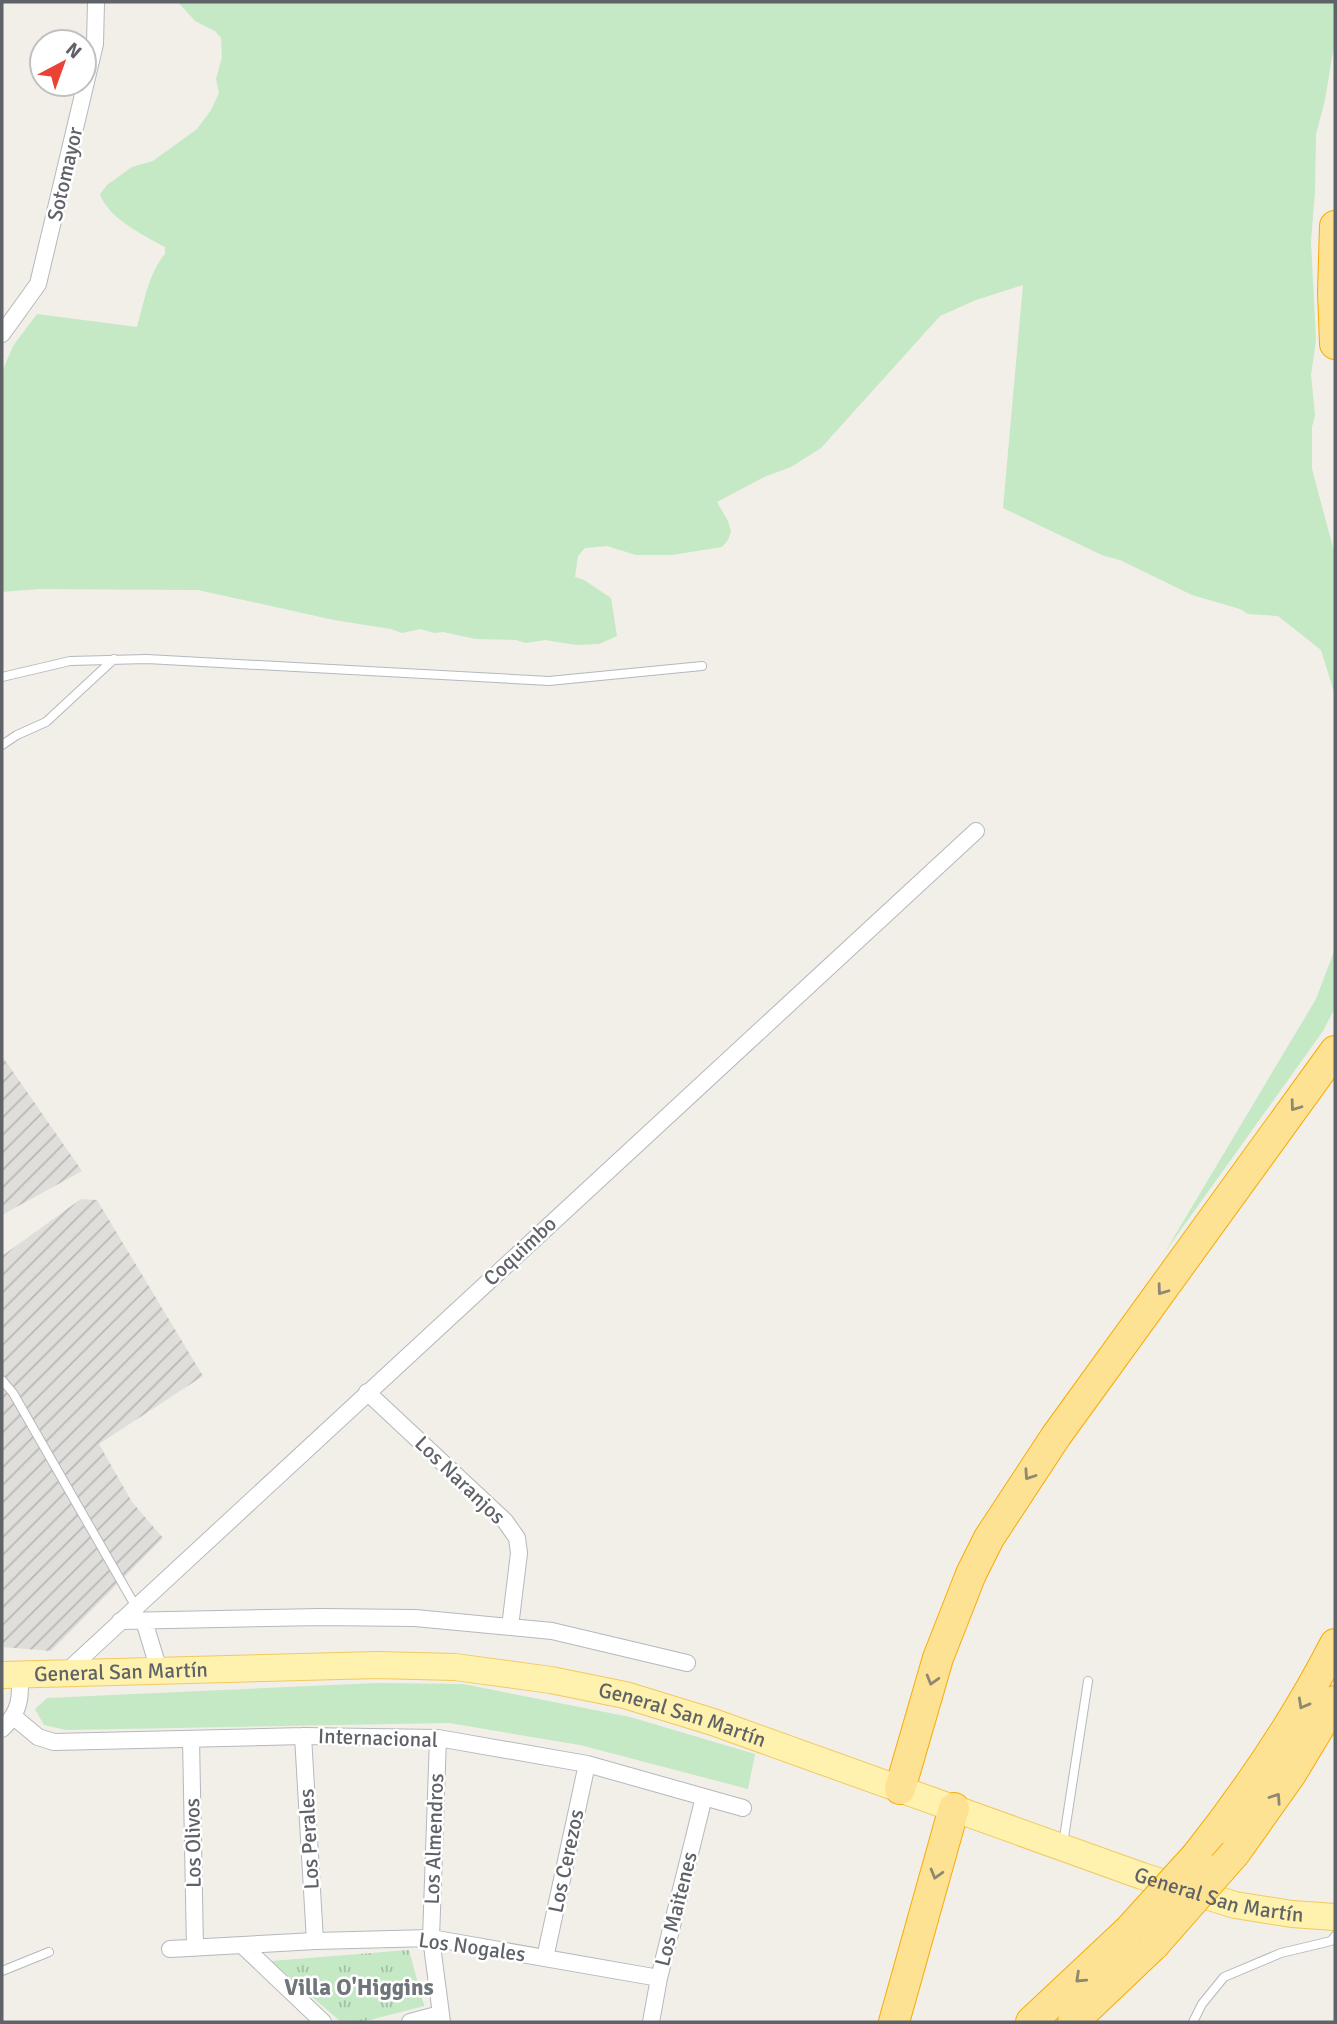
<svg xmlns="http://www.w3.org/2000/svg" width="1337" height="2024" font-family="Signika,sans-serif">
  <defs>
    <pattern id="industrial-furrows" width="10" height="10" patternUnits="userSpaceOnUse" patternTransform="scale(1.75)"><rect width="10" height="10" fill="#e0deda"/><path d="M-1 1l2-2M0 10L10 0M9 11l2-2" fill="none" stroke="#b9b8b5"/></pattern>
    <pattern id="park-tufts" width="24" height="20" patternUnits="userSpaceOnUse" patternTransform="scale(1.75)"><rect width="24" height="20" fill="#c5e8c5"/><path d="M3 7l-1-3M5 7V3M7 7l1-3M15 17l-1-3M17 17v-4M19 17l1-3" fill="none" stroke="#a3c0a4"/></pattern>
  </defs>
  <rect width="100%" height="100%" fill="#f1efe8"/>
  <!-- industrial -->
  <path fill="url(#industrial-furrows)" d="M2 1056 82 1171 2 1215Z
    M81 1199 97 1200 203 1376 99 1444 132 1502 163 1538 51 1651 2 1647V1256Z"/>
  <!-- grass -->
  <path fill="#c5e8c5" d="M178 2H1335V39L1325 100 1316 134 1315 190 1311 242 1316 340 1311 375 1315 415 1312 427V469L1335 555V695L1321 650 1278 616 1248 614 1240 609 1192 595 1120 560 1104 556 1003 508 1023 285 976 300 940 316 821 448 791 467 764 477 717 502 728 521 731 531 728 540 722 547 672 555H636L607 546 585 548 578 556 575 577 584 580 611 598 617 636 599 644 576 645 545 640 526 643 516 640 476 639 443 632 434 633 421 629 402 633 391 629 334 620 198 590 40 589 2 592V372L13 346 37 314 137 327C144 303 148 274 165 254V247C143 235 108 218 100 194L107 185 132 167 153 161 197 129 211 110 219 93 216 79 222 57 221 38 215 31 195 21Z
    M1335 949V1008L1323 1031 1165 1252 1316 999Z
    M377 1683 463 1684 630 1717 755 1754 748 1789 580 1745 449 1723 66 1730 44 1725 35 1709 47 1698Z"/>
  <!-- park -->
  <path fill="url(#park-tufts)" d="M409 1950 424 2006 362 2022H341L271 1961Z"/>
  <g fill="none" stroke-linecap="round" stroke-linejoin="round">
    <defs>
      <path id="lane" d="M2 677 70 661 147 659 549 681 702 666
        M2 745 17 735 46 722 114 659
        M2 1380 13 1393 136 1607
        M1063 1844 1088 1681
        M2 1971 49 1952
        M1193 2022 1202 2004 1224 1977 1281 1953 1331 1941 1335 1936"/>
      <path id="street" d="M2 334 38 284 95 44 96 2
        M367 1392 505 1521 517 1538 519 1553 510 1627
        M120 1621 321 1617 415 1618 552 1631 687 1663
        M144 1621 159 1670
        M65 1673 976 831
        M14 1717 38 1737 54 1742 303 1736 438 1738 587 1764 743 1808
        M2 1729C19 1713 22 1698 19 1675
        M303 1736 315 1941
        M438 1738 431 1938 442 2022
        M191 1739 195 1948
        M242 1945 323 2022
        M170 1949 315 1941 431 1938 659 1978
        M545 1958 587 1764
        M410 2022 440 2014
        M651 2022 659 1978 704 1797"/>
      <g id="primary">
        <path id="s1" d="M2 1675 377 1665 455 1667 551 1680 625 1695 713 1722 1142 1876 1235 1905 1292 1914 1335 1917"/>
      </g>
      <path id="highway" d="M1335 226 1333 292 1335 344
        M900 1789 938 1658 971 1574 989 1538 1056 1436 1335 1051
        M1235 1853 1291 1774 1335 1701
        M1197 1855C1250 1788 1296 1720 1335 1644
        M894 2022 954 1808
        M1031 2022 1128 1931
        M1073 2022 1154 1945"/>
    </defs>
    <!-- lane casing -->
    <use href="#lane" stroke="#b5b8bc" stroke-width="10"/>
    <!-- street casing -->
    <use href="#street" stroke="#b5b8bc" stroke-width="18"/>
    <!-- primary casing -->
    <use href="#primary" stroke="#f2c960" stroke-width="28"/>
    <!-- highway casing -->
    <use href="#highway" stroke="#f9ab00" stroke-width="32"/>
    <!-- lane -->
    <use href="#lane" stroke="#fff" stroke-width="8"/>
    <!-- street -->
    <use href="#street" stroke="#fff" stroke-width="16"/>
    <!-- primary -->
    <use href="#primary" stroke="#fff2af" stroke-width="26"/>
    <!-- highway -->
    <use href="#highway" stroke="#fde293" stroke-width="30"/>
    <defs>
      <path id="highway-bridge" d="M1128 1931 1197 1855
        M1154 1945 1235 1853"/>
    </defs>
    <!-- highway-bridge casing -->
    <use href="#highway-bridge" stroke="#f9ab00" stroke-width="32" stroke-linecap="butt"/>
    <!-- highway-bridge -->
    <use href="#highway-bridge" stroke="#fde293" stroke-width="30"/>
  </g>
  <!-- one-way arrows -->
  <defs><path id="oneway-chevron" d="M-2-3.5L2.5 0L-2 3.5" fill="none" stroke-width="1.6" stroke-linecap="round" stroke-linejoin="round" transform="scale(1.75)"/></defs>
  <g stroke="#8e8975">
    <use href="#oneway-chevron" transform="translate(1295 1106) rotate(126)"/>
    <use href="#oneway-chevron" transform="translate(1162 1290) rotate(126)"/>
    <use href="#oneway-chevron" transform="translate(1029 1475) rotate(124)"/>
    <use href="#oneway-chevron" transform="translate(932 1680) rotate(106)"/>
    <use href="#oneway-chevron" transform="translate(1303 1704) rotate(119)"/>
    <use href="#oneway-chevron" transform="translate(1276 1798) rotate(-56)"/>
    <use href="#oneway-chevron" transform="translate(936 1874) rotate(106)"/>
    <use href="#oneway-chevron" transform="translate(1080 1978) rotate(137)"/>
  </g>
  <g text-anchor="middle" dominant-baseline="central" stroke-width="5" stroke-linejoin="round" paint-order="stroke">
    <!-- street labels -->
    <g font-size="21" fill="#5f6368" stroke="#fff">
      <text transform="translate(65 174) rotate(-77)">Sotomayor</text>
      <text transform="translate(520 1251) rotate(-43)">Coquimbo</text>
      <text transform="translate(460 1480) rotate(44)">Los Naranjos</text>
      <text stroke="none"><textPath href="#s1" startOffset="119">General San Martín</textPath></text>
      <text stroke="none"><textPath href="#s1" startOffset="686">General San Martín</textPath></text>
      <text transform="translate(378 1738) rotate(2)">Internacional</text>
      <text transform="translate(309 1839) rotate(-93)">Los Perales</text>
      <text transform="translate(434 1839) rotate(-88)">Los Almendros</text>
      <text transform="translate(193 1843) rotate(-91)">Los Olivos</text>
      <text transform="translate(566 1861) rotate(-78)">Los Cerezos</text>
      <text stroke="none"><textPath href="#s1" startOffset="1253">General San Martín</textPath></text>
      <text transform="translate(676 1909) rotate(-76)">Los Maitenes</text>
      <text transform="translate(472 1947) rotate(8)">Los Nogales</text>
    </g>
    <!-- neighbourhood labels -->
    <g font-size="23" font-weight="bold" fill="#70757a" stroke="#fff">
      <text x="359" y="1987">Villa O'Higgins</text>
    </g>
  </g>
  <!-- border -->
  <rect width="1337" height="2024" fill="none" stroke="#5f6368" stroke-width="7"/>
  <!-- north arrow -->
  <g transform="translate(63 63) rotate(41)"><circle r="33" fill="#ffffff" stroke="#bfc1c3" stroke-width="2"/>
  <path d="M0-5L12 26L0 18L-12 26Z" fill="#ea4335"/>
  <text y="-10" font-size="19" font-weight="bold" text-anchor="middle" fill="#5f6368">N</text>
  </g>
</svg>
